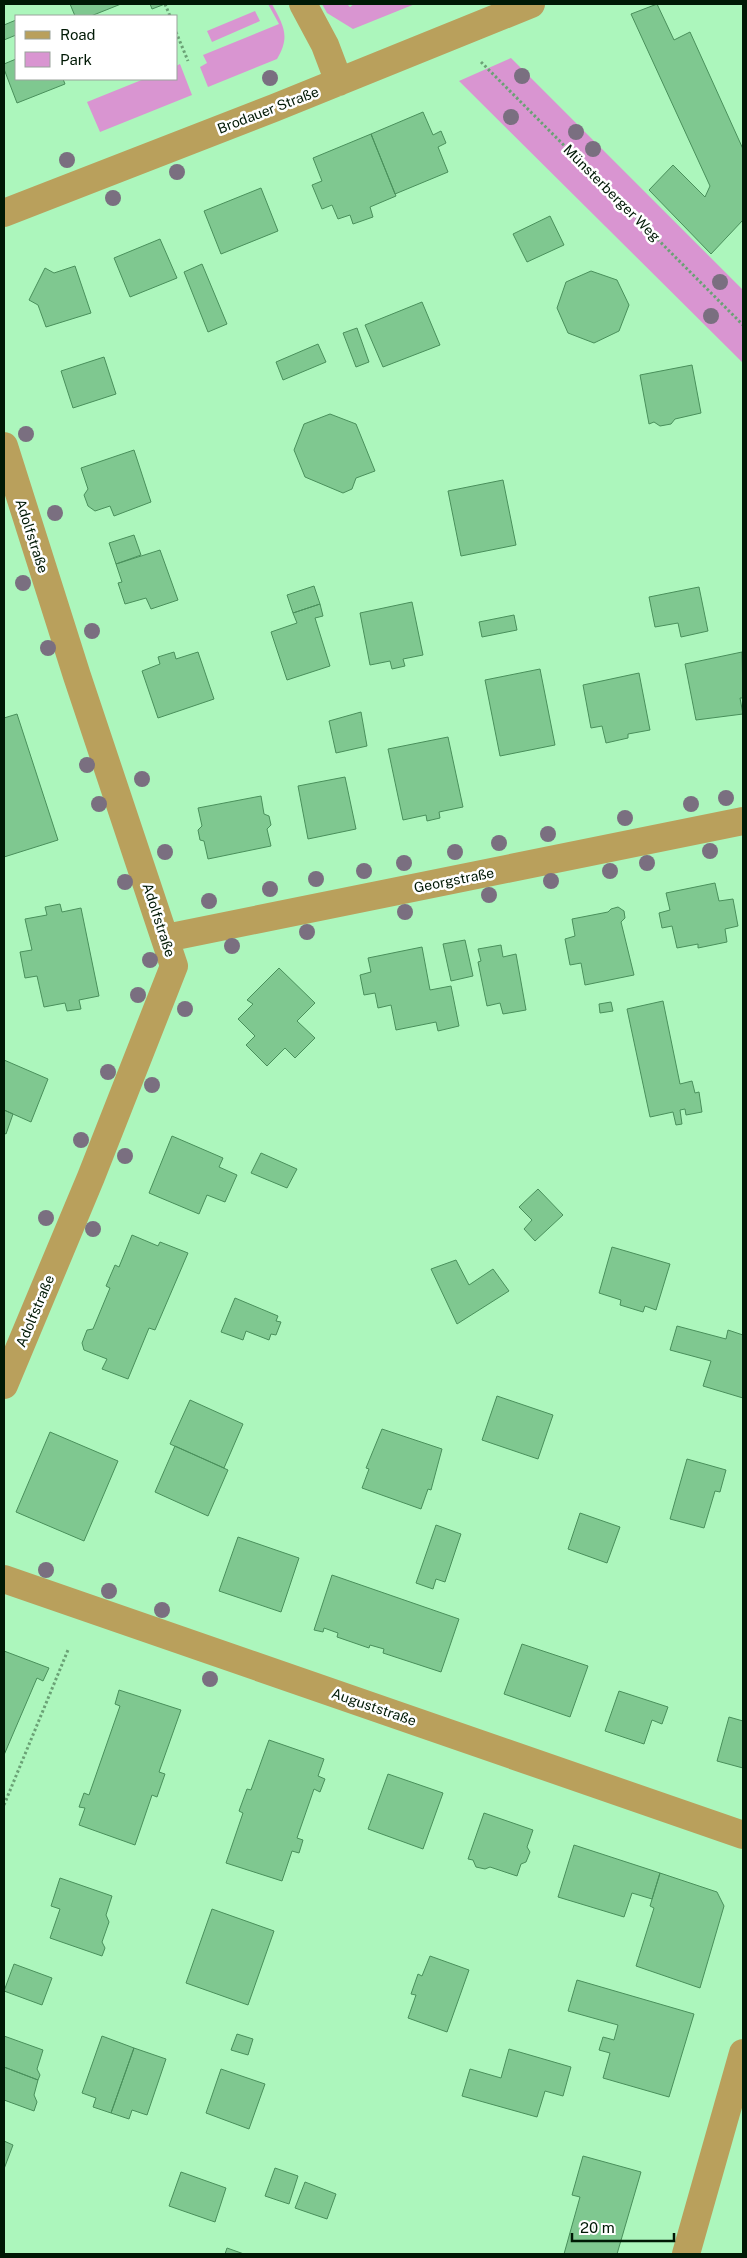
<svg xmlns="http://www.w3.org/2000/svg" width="747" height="2258" font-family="'Public Sans',sans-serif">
  <rect width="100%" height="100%" fill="#acf6bc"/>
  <!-- green -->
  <path fill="#d995d1" d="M268 4H272C283 25 291 36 277 59L208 87 200 67 207 63 203 55 279 24Z
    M322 4H347L350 7 354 4H415L353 29 327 13Z
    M255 11 260 21 212 42 207 31Z
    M511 58 743 290V363L459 81Z
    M180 64 192 95 100 132 87 102 144 79H176V66Z"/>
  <!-- building -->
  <path fill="#7fc890" stroke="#49905b" d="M70 4H121L91 16H75Z
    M150 4H165L152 9Z
    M657 4 674 40 690 32 743 149V220L711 254 649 190 673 165 705 197 710 186 631 14Z
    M16 20V35L4 40V25Z
    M16 59V79H63L65 84 17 103 4 69V64Z
    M423 112 433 135 441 131 446 143 438 147 448 172 395 194 371 134Z
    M371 134 396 196 370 207 373 217 353 224 350 215 338 219 332 205 322 209 312 185 322 181 313 158Z
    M261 188 278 231 221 254 204 211Z
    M550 216 564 245 527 262 513 234Z
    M160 239 177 278 130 297 114 258Z
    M202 264 227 324 208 332 184 272Z
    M75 266 91 313 46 327 38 305 29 300 45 268 54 273Z
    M591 271 617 280 629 305 619 331 594 343 568 333 557 308 566 282Z
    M422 302 440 345 383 367 365 325Z
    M357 328 369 362 356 367 343 333Z
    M318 344 326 362 283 380 276 362Z
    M104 357 116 394 73 408 61 371Z
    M692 365 701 413 675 419 671 424 660 426 654 422 649 424 640 375Z
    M330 414 356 424 375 471 356 478 352 489 343 493 305 477 294 450 304 424Z
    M134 450 151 502 114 516 110 506 95 511 88 506 84 495 88 489 81 468Z
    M503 480 516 545 461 556 448 491Z
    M134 535 141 555 116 564 109 543Z
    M160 550 178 600 151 609 146 598 125 604 118 583 122 582 116 564Z
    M314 586 320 604 293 613 287 595Z
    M699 587 708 631 681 637 678 623 655 627 649 597Z
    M412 602 423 655 403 659 405 666 392 669 390 661 370 665 360 613Z
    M320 604 323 616 315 618 330 666 287 680 271 632 297 623 293 613Z
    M514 615 517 630 482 637 479 622Z
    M174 652 176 659 198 652 214 699 158 718 142 671 160 664 158 657Z
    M742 652 743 698H740L743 714 696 720 685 664Z
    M540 669 555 745 500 756 485 680Z
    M639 673 650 730 628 734V738L606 743 602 726 591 728 583 685Z
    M361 712 367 746 336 753 329 721Z
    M17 714 58 840 4 857V718Z
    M448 737 463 807 439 812 440 818 427 821 426 815 403 820 388 749Z
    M345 777 356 829 308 839 298 786Z
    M261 796 264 814 269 816 271 825 267 829 271 846 208 859 204 841 200 840 198 830 202 826 198 808Z
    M715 883 719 901 733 899 738 926 725 929 727 942 698 948V944L677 948 672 926 662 928 659 913 670 910 666 893Z
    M60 904 62 912 81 908 99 996 79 1000 81 1009 67 1011 65 1003 44 1007 37 976 25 978 20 952 32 950 25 919 47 915 45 907Z
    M618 907 624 911 625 918 621 922 634 975 585 985 581 963 570 965 565 939 575 936 572 919 608 912 611 909Z
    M465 940 473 976 451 981 443 944Z
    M501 945 503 957 516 954 526 1010 503 1014 500 1003 487 1006 478 962 481 961 478 949Z
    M422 947 430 990 451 986 459 1026 438 1031 436 1022 396 1030 391 1005 378 1008 375 993 364 995 360 975 371 972 368 958Z
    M279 968 315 1003 297 1021 315 1038 295 1058 285 1048 267 1066 246 1045 255 1036 238 1019 253 1004 247 1000Z
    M663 1001 680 1084 692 1081 695 1093 699 1092 702 1112 686 1115 685 1109 680 1110 682 1124 676 1125 673 1112 650 1117 627 1009Z
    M611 1002 613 1011 600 1013 599 1004Z
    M4 1060 48 1079 31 1122 4 1110Z
    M4 1110 13 1114 6 1134 4 1133Z
    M172 1136 223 1158 219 1167 237 1175 225 1202 207 1195 199 1214 149 1193Z
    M261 1153 297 1169 287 1188 251 1173Z
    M538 1189 563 1215 535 1241 524 1229 532 1220 519 1207Z
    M132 1235 158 1246 160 1242 188 1253 155 1330 149 1328 128 1379 102 1369 107 1359 84 1350 82 1343 87 1330 93 1329 110 1288 106 1286 115 1265 119 1267Z
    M612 1247 670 1264 656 1310 645 1306 643 1312 620 1305 621 1300 599 1293Z
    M456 1260 469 1285 493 1269 509 1291 457 1324 431 1269Z
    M235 1298 278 1316 276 1321 281 1322 276 1335 271 1334 269 1340 246 1331 243 1340 221 1332Z
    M677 1326 726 1339 728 1330 743 1335V1398L703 1386 711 1361 670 1350Z
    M497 1396 553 1415 538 1459 482 1440Z
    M190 1400 243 1424 224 1468 170 1444Z
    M382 1429 442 1449 431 1490 428 1489 421 1509 362 1488 369 1469 366 1468Z
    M50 1432 118 1461 84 1541 16 1512Z
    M175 1446 228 1470 208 1516 155 1492Z
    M687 1459 726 1470 720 1492 715 1491 704 1528 670 1519Z
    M580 1513 620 1527 607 1563 568 1549Z
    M436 1525 461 1534 445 1582 436 1579 433 1589 416 1583Z
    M238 1537 299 1558 281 1612 219 1591Z
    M332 1575 459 1619 441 1672 383 1653 384 1649 370 1645 369 1648 337 1637 338 1633 324 1628 323 1632 314 1630Z
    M522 1644 588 1666 570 1717 504 1694Z
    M4 1651 49 1668 43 1681 37 1678 4 1755Z
    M119 1690 181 1710 159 1772 165 1774 157 1797 152 1795 135 1845 79 1825 85 1808 79 1807 84 1793 89 1795 120 1706 115 1704Z
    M619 1691 668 1707 662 1724 652 1720 644 1744 605 1731Z
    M729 1717 743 1721V1768L717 1761Z
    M269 1740 324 1759 318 1776 325 1779 320 1792 314 1789 297 1838 303 1840 299 1853 292 1851 282 1881 226 1863 243 1813 239 1811 247 1789 251 1790Z
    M388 1774 443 1793 423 1849 368 1829Z
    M484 1813 533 1830 527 1847 530 1852 526 1862 521 1864 517 1876 490 1867 485 1869 476 1867 473 1860 468 1859Z
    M574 1845 660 1873 652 1899 632 1893 624 1917 558 1897Z
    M660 1873 717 1892 724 1906 700 1988 636 1966 654 1908 650 1906Z
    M60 1878 112 1896 106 1915 109 1922 102 1942 105 1948 102 1956 50 1938 60 1909 51 1906Z
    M212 1909 274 1931 248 2005 186 1983Z
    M430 1956 469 1970 447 2032 408 2018 416 1995 411 1994 418 1974 422 1976Z
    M14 1964 52 1978 42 2005 4 1991Z
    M577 1980 694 2014 669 2097 603 2078 610 2053 599 2050 603 2037 614 2040 618 2025 568 2011Z
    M237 2034 253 2039 248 2055 231 2050Z
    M4 2036 43 2050 37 2069 40 2075 38 2080 4 2067Z
    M102 2036 134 2048 111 2113 93 2107 96 2098 82 2093Z
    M134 2048 166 2059 147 2115 132 2110 129 2119 111 2113Z
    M509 2049 571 2067 563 2096 545 2091 537 2117 462 2096 470 2069 501 2078Z
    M4 2067 38 2080 34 2095 37 2102 34 2111 4 2100Z
    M221 2069 265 2084 249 2129 206 2113Z
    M4 2141 13 2145 4 2169Z
    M583 2156 641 2172 617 2254H564L580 2197 572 2195Z
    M275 2168 298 2176 289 2204 265 2196Z
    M181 2172 226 2188 215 2222 169 2206Z
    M305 2182 336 2194 327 2219 295 2208Z
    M227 2248 244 2254H225Z"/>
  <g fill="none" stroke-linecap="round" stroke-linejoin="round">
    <!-- path -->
    <path stroke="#6aa175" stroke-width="3" stroke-dasharray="2.5 2.5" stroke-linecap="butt" d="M165 4 170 16
      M176 32 188 61
      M481 62 743 325
      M4 1805 68 1650"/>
    <!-- minor -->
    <path stroke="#b9a05c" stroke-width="28" d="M303 4 325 45 339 82
      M4 213 274 108 531 4
      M4 446 77 676 174 966 91 1177 4 1385
      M166 938 743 821
      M4 1579 743 1835
      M686 2254 743 2053"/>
  </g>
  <!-- trees -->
  <g fill="#7a6f80">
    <circle cx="522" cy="76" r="8"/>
    <circle cx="270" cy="78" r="8"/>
    <circle cx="511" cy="117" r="8"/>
    <circle cx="576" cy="132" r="8"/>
    <circle cx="593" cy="149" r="8"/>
    <circle cx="67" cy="160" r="8"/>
    <circle cx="177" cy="172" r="8"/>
    <circle cx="113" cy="198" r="8"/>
    <circle cx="720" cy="282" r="8"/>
    <circle cx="711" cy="316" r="8"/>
    <circle cx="26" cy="434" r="8"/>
    <circle cx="55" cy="513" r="8"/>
    <circle cx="23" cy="583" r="8"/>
    <circle cx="92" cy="631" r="8"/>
    <circle cx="48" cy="648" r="8"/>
    <circle cx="87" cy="765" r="8"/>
    <circle cx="142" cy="779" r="8"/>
    <circle cx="726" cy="798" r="8"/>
    <circle cx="99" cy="804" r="8"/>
    <circle cx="691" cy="804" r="8"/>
    <circle cx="625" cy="818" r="8"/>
    <circle cx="548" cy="834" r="8"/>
    <circle cx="499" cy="843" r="8"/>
    <circle cx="710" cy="851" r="8"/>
    <circle cx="165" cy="852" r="8"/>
    <circle cx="455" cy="852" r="8"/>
    <circle cx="404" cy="863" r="8"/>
    <circle cx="647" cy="863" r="8"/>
    <circle cx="364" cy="871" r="8"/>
    <circle cx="610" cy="871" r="8"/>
    <circle cx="316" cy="879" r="8"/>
    <circle cx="551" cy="881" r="8"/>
    <circle cx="125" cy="882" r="8"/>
    <circle cx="270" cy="889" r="8"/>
    <circle cx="489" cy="895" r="8"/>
    <circle cx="209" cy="901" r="8"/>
    <circle cx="405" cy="912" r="8"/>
    <circle cx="307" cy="932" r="8"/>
    <circle cx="232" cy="946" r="8"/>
    <circle cx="150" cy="960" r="8"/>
    <circle cx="138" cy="995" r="8"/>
    <circle cx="185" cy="1009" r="8"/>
    <circle cx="108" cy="1072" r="8"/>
    <circle cx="152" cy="1085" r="8"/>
    <circle cx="81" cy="1140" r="8"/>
    <circle cx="125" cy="1156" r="8"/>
    <circle cx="46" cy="1218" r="8"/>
    <circle cx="93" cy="1229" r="8"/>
    <circle cx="46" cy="1570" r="8"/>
    <circle cx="109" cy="1591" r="8"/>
    <circle cx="162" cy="1610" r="8"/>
    <circle cx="210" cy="1679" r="8"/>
  </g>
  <g text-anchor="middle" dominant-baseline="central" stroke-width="5" stroke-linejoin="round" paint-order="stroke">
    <!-- street labels -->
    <g font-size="14" fill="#001905" stroke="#fff">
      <text transform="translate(268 110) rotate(-21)">Brodauer Straße</text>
      <text transform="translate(612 193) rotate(45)">Münsterberger Weg</text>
      <text transform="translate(32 536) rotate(72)">Adolfstraße</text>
      <text transform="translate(454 880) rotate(-11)">Georgstraße</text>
      <text transform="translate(159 920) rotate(72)">Adolfstraße</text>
      <text transform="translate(35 1311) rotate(-67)">Adolfstraße</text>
      <text transform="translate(374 1707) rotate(19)">Auguststraße</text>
    </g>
  </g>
  <!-- border -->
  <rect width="747" height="2258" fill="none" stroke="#001905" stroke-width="10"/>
  <!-- legend -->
  <rect x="15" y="15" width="162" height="65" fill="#ffffff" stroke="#99a39b"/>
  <rect x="25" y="31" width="25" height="8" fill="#b9a05c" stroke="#99a39b"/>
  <text x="60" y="40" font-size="15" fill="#001905">Road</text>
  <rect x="25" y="52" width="25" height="15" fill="#d995d1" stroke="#99a39b"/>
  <text x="60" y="65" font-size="15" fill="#001905">Park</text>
  <!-- scale -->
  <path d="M572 2233v8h102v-8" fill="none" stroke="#001905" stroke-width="2.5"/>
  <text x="580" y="2233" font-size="15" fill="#001905" stroke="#ffffff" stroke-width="4" paint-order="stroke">20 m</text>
</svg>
